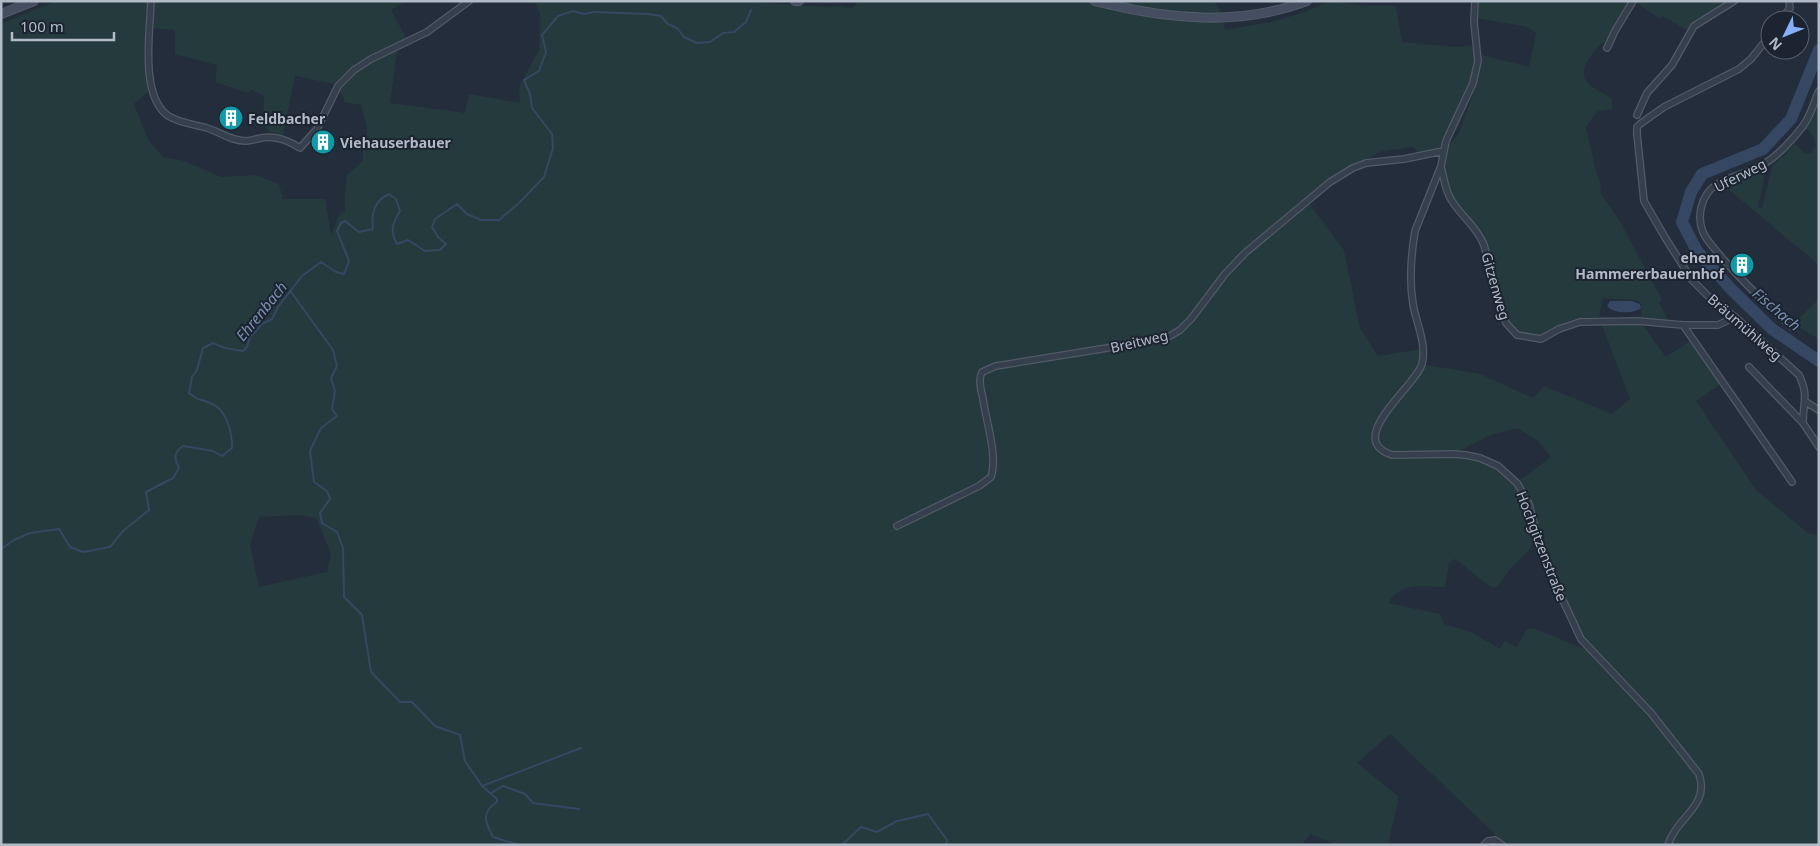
<svg xmlns="http://www.w3.org/2000/svg" width="1820" height="846" font-family="'Noto Sans',sans-serif">
  <rect width="100%" height="100%" fill="#232d3c"/>
  <!-- green -->
  <path fill="#253a3d" fill-rule="evenodd" d="M56 1H406L391 10 407 39 398 44 390 103 465 113 469 94 520 103 519 87 539 50 540 14 534 1H737L827 7 838 6 851 8 856 5 857 1H1214L1222 14 1225 30 1271 22 1305 12 1330 1 1368 6H1396L1402 42 1455 47 1472 46 1477 55 1474 77 1445 144 1440 148 1419 154 1413 147 1383 151 1338 173 1305 198 1344 250 1360 328 1378 356 1422 349 1420 361 1417 369 1375 434 1383 452C1413 453 1462 451 1489 463 1496 466 1505 473 1511 478 1522 490 1538 526 1533 542 1529 553 1519 560 1511 568 1505 574 1501 585 1494 588L1488 585 1455 559 1449 563 1445 587C1421 587 1402 581 1388 603L1440 614 1444 624 1471 632 1500 649 1504 641 1517 647 1527 629 1533 628 1587 650 1655 721 1698 777 1700 786 1699 798 1666 845H1494L1495 834 1390 734 1357 763 1399 797 1388 845H1337L1310 834 1302 845H1V24ZM148 28 175 30V54L217 65 215 82 248 93 252 90 264 96 263 121 268 131 283 136 295 76 334 84 344 98V102L361 105 367 128V138L363 143V161L347 175 345 192V211L339 215 331 235 325 199H283L279 184 256 175 221 177 184 161 163 157 149 141 134 104 150 90ZM300 515 316 518 331 554 327 572 259 587 250 545 259 517Z
    M1477 1H1630L1605 42C1597 45 1594 52 1589 59 1574 81 1593 87 1611 98L1613 109 1598 111 1586 127 1595 167 1600 182 1601 194 1620 221 1662 300 1659 302 1669 321 1640 320 1642 305 1637 300 1603 298 1599 317 1575 319 1563 323 1549 333 1540 336 1521 333 1515 331 1506 318 1485 240 1450 194 1443 164 1445 150 1459 133 1472 97 1482 55 1529 67 1536 33 1527 27 1476 18Z
    M1633 1H1727L1728 2 1699 19 1689 31 1662 16 1660 19Z
    M1819 97V265L1721 183 1767 165 1758 207 1762 208 1772 167 1795 144 1805 154 1811 153 1816 146 1813 137 1806 128Z
    M1819 299V339L1793 324Z
    M1601 323 1642 324 1666 357 1692 340 1721 384 1696 401 1756 490 1808 533 1819 535V845H1669C1676 826 1705 806 1703 787 1703 781 1699 774 1697 768L1584 641 1553 577 1518 481 1551 457 1538 441 1518 428 1493 434 1457 452H1395L1383 447 1380 443 1378 435 1379 427 1424 366 1427 365 1480 374 1533 398 1544 386 1612 414 1630 399Z"/>
  <!-- water -->
  <path fill="#364764" d="M1610 301H1632L1640 304 1641 308C1634 314 1613 314 1607 306Z"/>
  <g fill="none" stroke-linecap="round" stroke-linejoin="round">
    <!-- stream -->
    <path stroke="#364764" stroke-width="2" d="M291 292 333 350 337 366 331 378 335 391 332 409 337 416 321 428 310 451 314 482 327 491 330 499 320 513 322 523 337 532 343 548 344 597 362 615 371 672 400 702H412L435 726 460 735 465 761 482 786 497 799V802C481 812 485 822 493 837L519 845
      M1 549 14 540 30 533 59 529 70 547 83 552 110 547 123 531 149 510 146 492 173 478 179 468C174 458 173 453 183 446L213 451 222 456 232 448C232 432 227 409 210 403 199 398 200 402 189 393L192 377 197 370 203 348 213 343 225 348 243 351 247 347 250 337 262 324 272 319 278 307 302 276 321 262 336 272 344 274 349 261 337 231 341 223 345 221 359 232 373 229C371 213 374 201 389 194L396 199 400 211C393 223 389 230 397 244L408 240 425 251 440 250 446 244 438 237 432 227 435 219 457 204 467 214 481 220H499L519 203 544 177 553 148 552 134 532 108 530 94 524 80 539 71 546 52 542 35 558 16 573 11 584 14 594 12 648 14 661 16 668 24 677 28 684 37 697 43 710 42 723 33 734 32 746 22 751 10
      M482 786 581 748
      M491 793 503 786 525 794 533 803 579 809
      M842 845 861 827 877 832 897 821 928 814 947 840 946 845"/>
    <!-- river -->
    <path stroke="#364764" stroke-width="12" d="M1819 50 1791 119 1763 149 1702 174 1691 192 1682 222 1697 251 1732 290 1772 329 1819 361"/>
    <defs>
      <path id="street" d="M151 1C150 32 140 94 167 115 178 123 194 124 207 128 220 132 231 141 246 141 251 141 256 139 261 138 276 135 288 140 300 148L317 129 338 86 354 70 371 59 427 32 469 1
        M1475 1 1474 22 1478 61 1473 83 1446 141 1441 166 1415 231C1411 255 1409 280 1413 304 1416 323 1427 343 1422 364 1416 386 1343 439 1392 455L1453 454 1466 455 1480 458 1498 466 1517 483 1529 504 1538 539 1552 577 1581 639 1651 713 1699 774C1710 807 1677 816 1668 845
        M1781 20 1790 8 1789 1
        M1770 35 1751 59 1739 69 1664 107 1640 124 1637 127V134L1644 201 1666 239 1692 280 1714 302 1735 317 1799 375C1809 396 1803 402 1803 423
        M1607 48 1615 31 1633 1
        M1637 115 1647 93 1672 65 1694 26 1734 1
        M1441 167C1444 178 1445 191 1452 201 1462 217 1477 227 1484 245L1503 314 1506 323 1517 335 1541 339 1559 329 1580 322 1637 321 1683 325H1718L1735 317
        M1683 325 1792 482
        M1792 327C1768 306 1745 284 1724 260 1717 251 1707 242 1703 232 1696 216 1702 194 1716 185 1730 176 1748 173 1762 165 1776 158 1794 138 1803 126 1811 115 1814 102 1819 91
        M1749 367 1803 423 1819 447
        M1806 402 1819 410
        M897 526 979 486 991 477C998 456 986 421 983 399 981 390 978 380 982 372L996 366 1107 348 1170 336 1180 330 1191 319 1225 274 1245 253 1330 182 1353 168 1366 163 1404 159 1443 151
        M1484 845 1488 841 1495 840 1502 845"/>
      <path id="secondary" d="M795 1H799
        M1095 1C1165 19 1238 27 1307 1
        M1 14 34 1"/>
    </defs>
    <!-- street casing -->
    <use href="#street" stroke="#525a67" stroke-width="8"/>
    <!-- secondary casing -->
    <use href="#secondary" stroke="#525a67" stroke-width="10"/>
    <!-- street -->
    <use href="#street" stroke="#363f4d" stroke-width="5.5"/>
    <!-- secondary -->
    <use href="#secondary" stroke="#444e60" stroke-width="8"/>
  </g>
  <!-- icons -->
  <defs>
    <symbol id="building-disc" viewBox="-11 -11 22 22"><circle r="9.5" fill="#0f9aa8" stroke="#1c2431"/><path d="M-4-6H4V6H1V3H-1V6H-4ZM-2.5-4.3h1.7v1.8h-1.7ZM.8-4.3h1.7v1.8H.8ZM-2.5-1h1.7V.8h-1.7ZM.8-1h1.7V.8H.8Z" fill="#fff"/></symbol>
  </defs>
  <g fill-rule="evenodd">
    <use href="#building-disc" x="217" y="104" width="28" height="28"/>
    <use href="#building-disc" x="309" y="128" width="28" height="28"/>
    <use href="#building-disc" x="1728" y="251" width="28" height="28"/>
  </g>
  <g text-anchor="middle" dominant-baseline="central" stroke-width="4" stroke-linejoin="round" paint-order="stroke">
    <!-- poi labels -->
    <g font-size="14" font-weight="bold" fill="#b2bac8" stroke="#1c2431" text-anchor="start">
      <text x="248" y="118">Feldbacher</text>
      <text x="340" y="142">Viehauserbauer</text>
      <text x="1724" y="257" text-anchor="end">ehem.<tspan x="1724" dy="16">Hammererbauernhof</tspan></text>
    </g>
    <!-- street labels -->
    <g font-size="14" fill="#b2bac8" stroke="#1c2431">
      <text transform="translate(1740 175) rotate(-27)">Uferweg</text>
      <text transform="translate(1496 286) rotate(74)">Gitzenweg</text>
      <text transform="translate(1745 327) rotate(41)">Bräumühlweg</text>
      <text transform="translate(1139 341) rotate(-13)">Breitweg</text>
      <text transform="translate(1542 546) rotate(69)">Hochgitzenstraße</text>
    </g>
    <!-- water labels -->
    <g font-size="15" font-style="italic" fill="#798eb1" stroke="#1c2431">
      <text transform="translate(1777 309) rotate(40)">Fischach</text>
      <text transform="translate(261 311) rotate(-51)">Ehrenbach</text>
    </g>
  </g>
  <!-- border -->
  <rect width="1820" height="846" fill="none" stroke="#b2bac8" stroke-width="5"/>
  <!-- north arrow -->
  <g transform="translate(1785 35) rotate(227)"><circle r="24" fill="#1c2431" stroke="#58606d"/>
  <path d="M0-4L9 19L0 12L-9 19Z" fill="#86aef9"/>
  <text y="-8" font-size="14" font-weight="bold" text-anchor="middle" fill="#b2bac8">N</text>
  </g>
  <!-- scale -->
  <path d="M12 32v8h102v-8" fill="none" stroke="#b2bac8" stroke-width="2.5"/>
  <text x="20" y="32" font-size="15" fill="#b2bac8" stroke="#1c2431" stroke-width="4" paint-order="stroke">100 m</text>
</svg>
